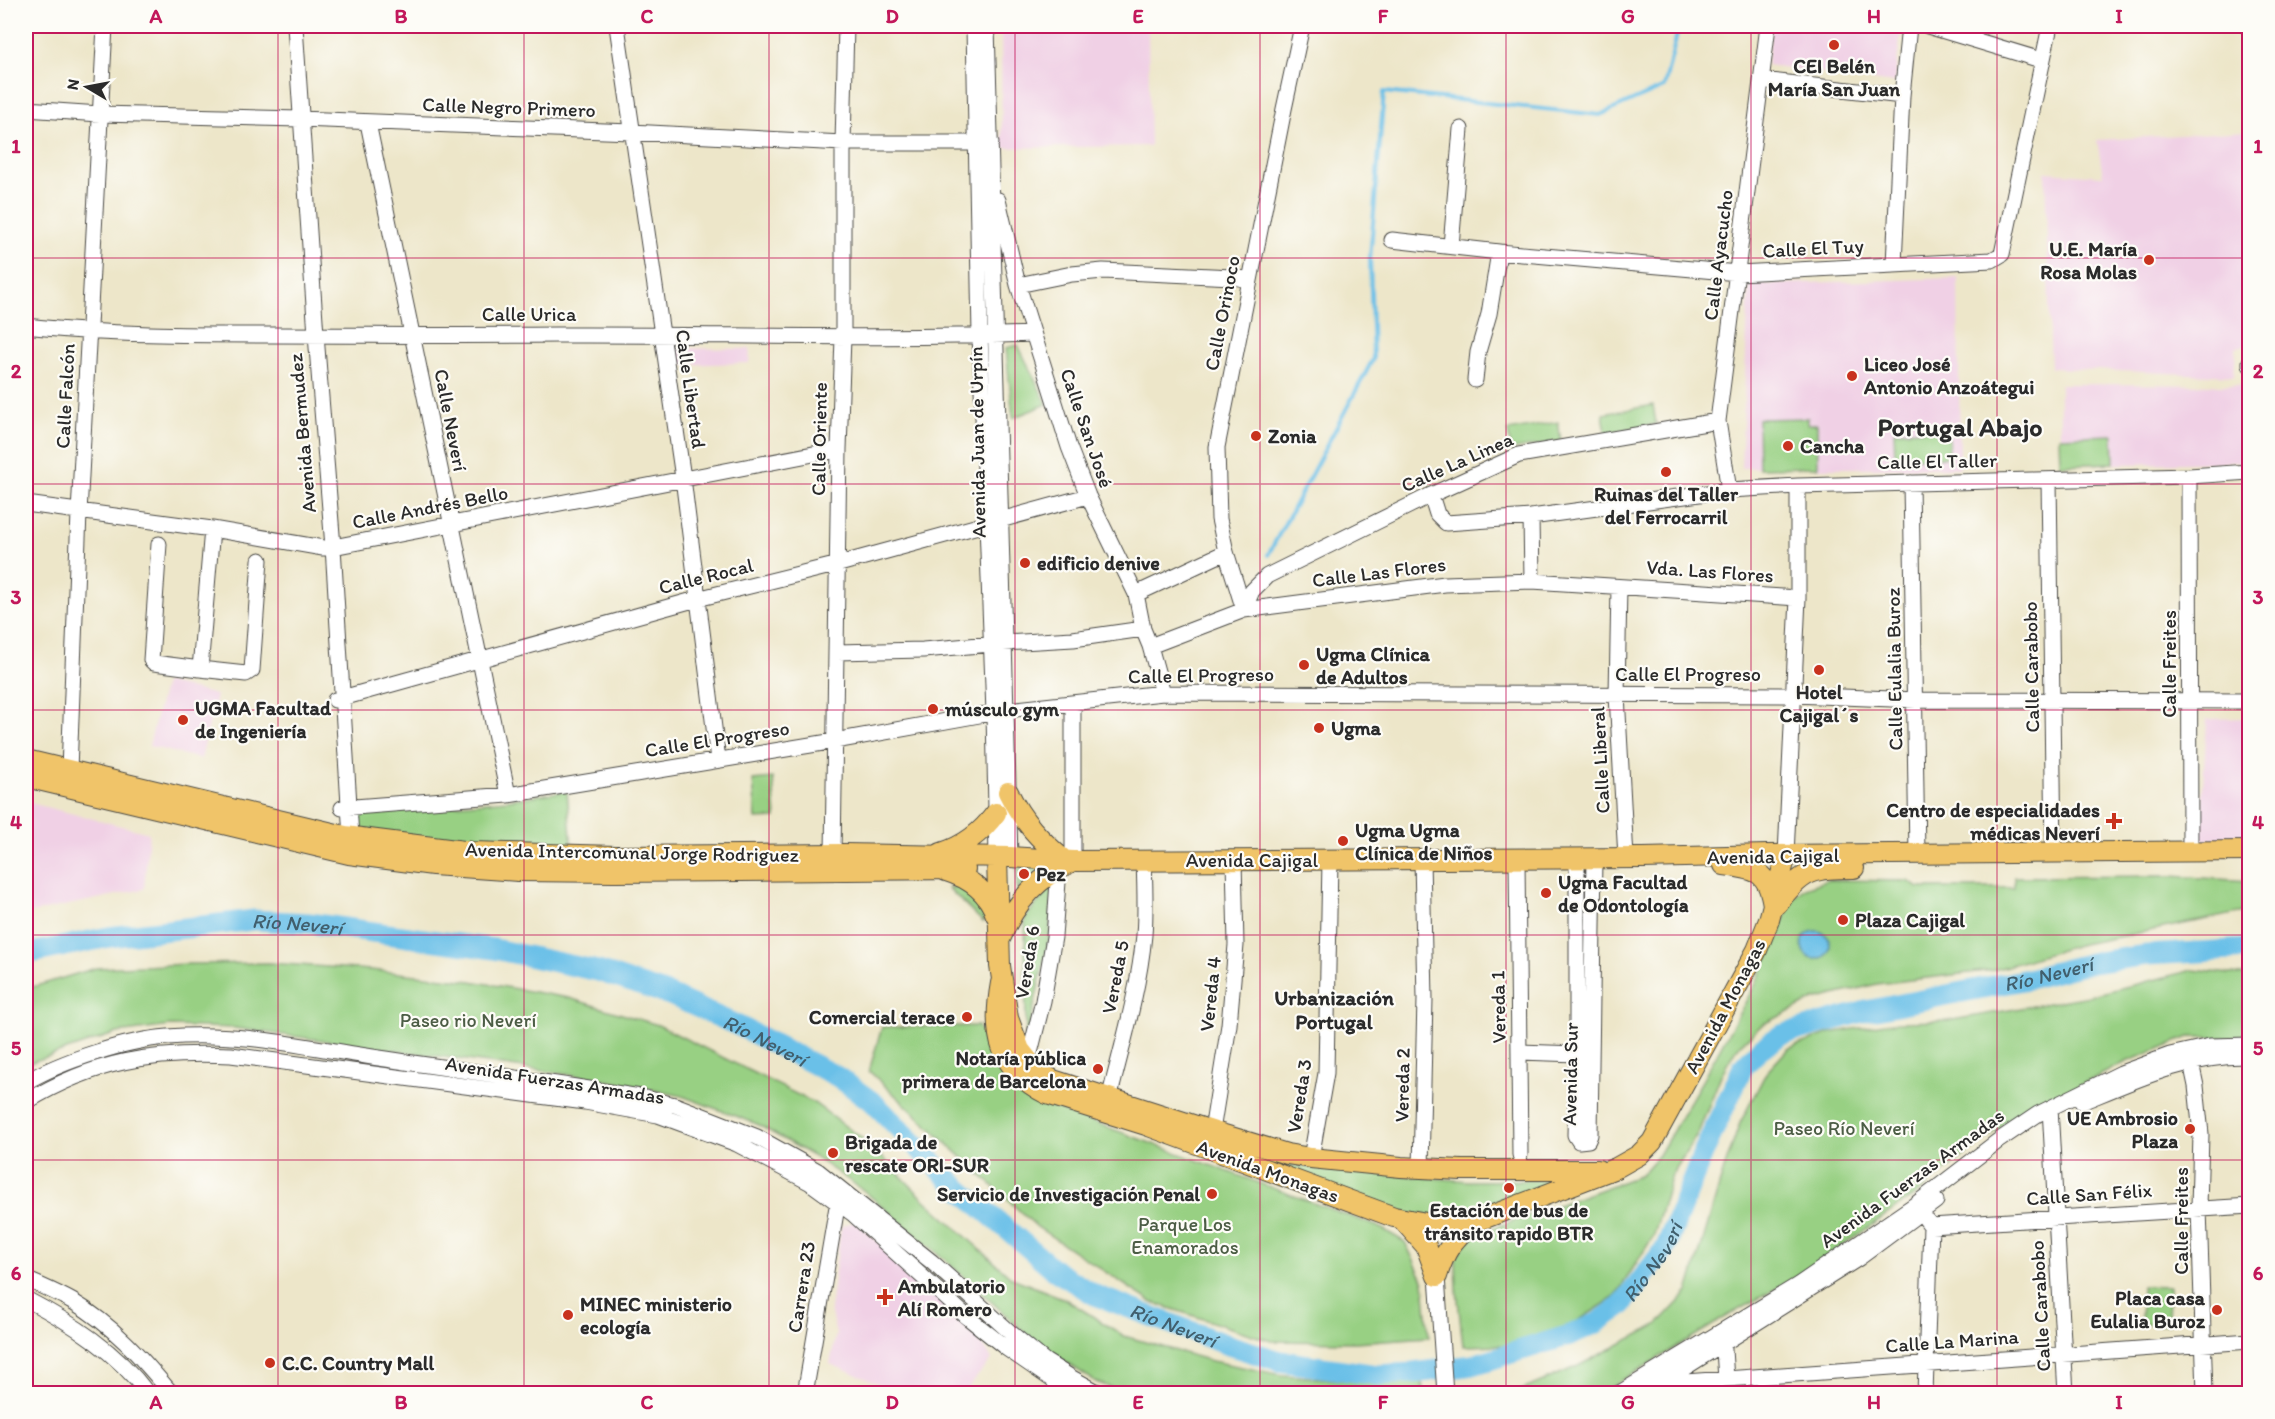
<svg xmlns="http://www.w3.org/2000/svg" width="2275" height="1419" font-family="Itim,sans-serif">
  <rect width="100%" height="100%" fill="#fdfcf7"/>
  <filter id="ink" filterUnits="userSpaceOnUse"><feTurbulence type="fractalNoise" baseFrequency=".0167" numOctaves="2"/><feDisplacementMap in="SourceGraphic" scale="12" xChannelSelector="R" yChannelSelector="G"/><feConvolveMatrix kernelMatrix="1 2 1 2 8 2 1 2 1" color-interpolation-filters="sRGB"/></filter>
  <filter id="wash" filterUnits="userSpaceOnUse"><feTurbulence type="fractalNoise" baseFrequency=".008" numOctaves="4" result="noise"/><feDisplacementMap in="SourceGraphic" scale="24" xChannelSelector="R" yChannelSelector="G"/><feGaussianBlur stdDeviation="1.35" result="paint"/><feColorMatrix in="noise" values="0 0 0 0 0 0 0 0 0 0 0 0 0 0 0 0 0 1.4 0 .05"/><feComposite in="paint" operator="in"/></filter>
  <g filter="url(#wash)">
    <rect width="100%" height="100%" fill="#ede6c9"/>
    <!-- built -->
    <path fill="#f0d0e5" d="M1001 26H1148L1150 146 1002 148Z
      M1772 26H1902L1894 83 1767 65Z
      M2249 131V345L2236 347 2234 376 2051 368 2045 172 2103 176 2097 140Z
      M1958 278 1960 468H1741L1749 285Z
      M674 348 750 349 749 363 676 365Z
      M2060 384 2240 385 2249 447V462L2060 465Z
      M165 682 216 695 201 759 149 746Z
      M2249 718V843L2200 840 2207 719Z
      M26 802 149 833 144 889 26 914Z
      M855 1221 969 1324 992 1359 963 1393H902L830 1364 836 1334 830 1309 841 1227Z"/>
    <!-- green -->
    <path fill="#98d083" stroke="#627e57" stroke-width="1.5" d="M1018 345 1047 404 1013 418 1006 348Z
      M1653 405 1656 424 1606 433 1603 414Z
      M1808 418V424H1817L1818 467 1759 468 1758 419Z
      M1558 422 1561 441 1511 450 1508 431Z
      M1948 429 1949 457 1895 459 1894 431Z
      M2113 435 2114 463 2060 465 2059 437Z
      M773 778 776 818 756 819 753 780Z
      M567 791 572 848H516L357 832 355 815 507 800Z
      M1046 865 1017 890V868Z
      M2171 876 2249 881V911L2078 945 1994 970 1877 984 1814 1000 1763 1024 1736 1049 1721 1075 1699 1131 1672 1175 1654 1235 1615 1297 1573 1324 1506 1345 1463 1346 1457 1291 1456 1258 1466 1241 1491 1229 1641 1175 1659 1155 1702 1081 1757 981 1793 898 1805 888 1828 880 1908 881 1919 888H2014V877Z
      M1053 884 1049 938 1026 1043 1025 918Z
      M959 886 983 907 986 917 983 922 948 888Z
      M269 963 371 970 471 981 569 998 658 1025 814 1103 868 1143 925 1200 1012 1278 1065 1299 1124 1336 1212 1361 1282 1375 1355 1381 1420 1373 1424 1393 1127 1394 1096 1382 1038 1344 943 1258 863 1190 813 1156 757 1124 682 1096 611 1081 517 1067 234 1028 170 1026 117 1033 26 1064V989L96 968 189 964Z
      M2193 970 2249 976V1038L2189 1037 2126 1062 2006 1123 1916 1194 1802 1274 1724 1318 1601 1393 1513 1394 1578 1366 1657 1325 1688 1292 1724 1169 1740 1123 1766 1073 1788 1049 1829 1033 1898 1022 1947 1021 2089 996Z
      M978 1026 1002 1074 1047 1105 1379 1227 1405 1242 1424 1282 1429 1337 1356 1342 1271 1341 1151 1302 1037 1227 869 1071 882 1027Z
      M1280 1163 1330 1170 1469 1181 1569 1180 1467 1218 1406 1214 1278 1169Z
      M2142 1286 2169 1287 2168 1324H2141Z"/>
    <!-- water -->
    <path fill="#6bc0e8" stroke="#4b768a" stroke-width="1.5" d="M1802 945a14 14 0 1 1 28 0a14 14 0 1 1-28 0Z"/>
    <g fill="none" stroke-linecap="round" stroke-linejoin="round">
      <!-- stream -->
      <path stroke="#6bc0e8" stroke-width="4" d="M1268 555 1373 359 1370 259 1384 92 1600 115 1664 87 1679 26"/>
      <!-- river -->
      <path stroke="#6bc0e8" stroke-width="21" id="s1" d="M26 954 109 937 254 920 309 923 494 949 598 971 670 995 743 1028 838 1077 874 1103 956 1186 1057 1272 1095 1295 1225 1344 1280 1361 1377 1375 1414 1373 1473 1365 1570 1335 1597 1323 1621 1306 1666 1247 1704 1151 1743 1067 1760 1049 1781 1035 1866 1011 2028 979 2091 963 2147 955 2250 949"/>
    </g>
  </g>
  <g filter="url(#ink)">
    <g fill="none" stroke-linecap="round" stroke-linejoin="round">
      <defs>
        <path id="minor" d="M295 26 316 335 333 547 351 837
          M617 26 683 478 718 760
          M974 26 980 335 994 713 997 857
          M987 26 1010 857
          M1928 26 2041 60
          M2246 26H2250
          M1762 80 1902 96
          M26 109 100 114 300 119 631 132 843 143H991
          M368 123 508 795
          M998 200 1018 285 1069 447 1088 496 1136 594 1143 629 1150 646 1163 693
          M1392 240 1499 252 1738 273 1992 260 2002 254 2050 26
          M1451 246 1461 129
          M1894 264 1902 96 1909 26
          M1018 285 1072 274 1103 271 1233 277 1250 280
          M26 326C108 335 190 335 273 335 368 335 462 336 557 335 715 334 874 340 1032 334
          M2250 362V365
          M1475 380 1478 352 1489 314 1499 252
          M2189 476 2190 852
          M2049 480 2054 853
          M1911 483 1917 854
          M1729 490 1718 421 1768 26
          M1431 495 1437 514 1446 523 1531 517 1729 490 1798 486 2189 476 2250 472
          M26 504 212 529 323 548 333 547 839 449
          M1531 517 1532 581
          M212 529 200 669 246 674 252 670 260 560
          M159 544 151 660 154 663 200 669
          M1619 587 1617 695 1626 858
          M1136 594 1226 552
          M1244 610 1226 552 1219 519 1217 447 1284 109 1302 26
          M1244 610 1252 591 1267 576 1431 495 1519 455 1718 421
          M1003 643 1073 639 1143 629
          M1150 646 1244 610 1445 584 1532 581 1798 598
          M837 652 923 650 991 644
          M335 700 697 599 839 564 1088 496
          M1073 703V861
          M69 770 79 513 105 26
          M342 808 508 795 835 741 1007 710 1163 693 1794 695 1916 700 2250 701
          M833 854 839 449 843 338V143L846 26
          M1786 855 1798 598V486
          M1577 858V1054L1575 1135 1579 1141 1588 1140 1590 1135 1594 858
          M1517 859 1520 1155
          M1520 1052 1577 1054
          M2189 1053 2196 1086 2201 1134 2199 1208 2205 1394
          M1028 1061 1043 1001 1054 937 1059 868
          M26 1082C61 1061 127 1040 168 1037 234 1031 301 1046 366 1056 458 1070 550 1082 641 1097L675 1105 757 1137 818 1171 932 1262 1011 1333 1045 1361 1072 1378 1101 1394
          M1109 1099C1122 1046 1139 990 1144 935 1146 910 1145 886 1144 861
          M26 1102C93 1061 154 1051 231 1055L585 1102 658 1115 737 1144 809 1182 853 1214 966 1316 1006 1348 1073 1394
          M2082 1102C2135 1080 2191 1054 2250 1056
          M2050 1108 2066 1394
          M1212 1131 1229 1025 1236 945 1234 860
          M1311 1158 1326 1073 1330 860
          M1421 1168 1425 999 1422 859
          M1931 1226 2250 1206
          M1437 1276 1445 1394
          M26 1279C41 1286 58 1293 72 1301 113 1325 142 1358 172 1394
          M26 1299C72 1323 116 1351 148 1394
          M1723 1335 1727 1394
          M1658 1384 2250 1341
          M805 1394 839 1195
          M1618 1394 1798 1285 1916 1204 1998 1141 2038 1114 2121 1073 2170 1055 2210 1046 2250 1045
          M1643 1394 1859 1258 1936 1201
          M1925 1394 1931 1226 1925 1218"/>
        <path id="major" d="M26 760 345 836 472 852 616 856 844 854 1010 857 1073 861 1643 858 1768 855 2250 851
          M26 777 349 854 433 865 518 871 614 872 965 869
          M1008 792C1022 821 1040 840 1064 860
          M941 853C965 846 982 832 996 813
          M997 857 1000 966 1008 1018 1020 1050 1035 1069 1053 1080 1221 1134 1287 1154 1311 1158 1401 1167 1462 1170H1598
          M1724 865C1756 869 1768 871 1773 905
          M946 871C969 878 988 891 996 915
          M1777 904C1803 870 1813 868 1854 868
          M1001 937C1015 902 1038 877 1073 861
          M1001 983C992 1033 998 1069 1047 1094L1146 1125 1394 1217 1437 1225 1472 1223 1616 1168 1639 1155 1652 1142 1757 950 1769 920 1786 855
          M1402 1219 1426 1246 1437 1276
          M1437 1276C1445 1250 1452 1241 1472 1223"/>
      </defs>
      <!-- minor casing -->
      <use href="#minor" stroke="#484743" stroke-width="17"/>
      <!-- major casing -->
      <use href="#major" stroke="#484743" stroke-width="22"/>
      <!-- minor -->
      <use href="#minor" stroke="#fff" stroke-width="15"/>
      <!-- major -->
      <use href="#major" stroke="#f0c469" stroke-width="20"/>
    </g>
  </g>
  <!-- grid -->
  <path fill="none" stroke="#c2185b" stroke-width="1.5" stroke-opacity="0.55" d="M278 26V1394M524 26V1394M769 26V1394M1015 26V1394M1260 26V1394M1506 26V1394M1751 26V1394M1997 26V1394M26 258H2250M26 484H2250M26 710H2250M26 935H2250M26 1160H2250"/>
  <!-- markers -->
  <g fill="#c8321e" stroke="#fdfcf7" stroke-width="2">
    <circle cx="1834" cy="45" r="6"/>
    <circle cx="2149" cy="260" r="6"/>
    <circle cx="1852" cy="376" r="6"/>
    <circle cx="1256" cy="436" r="6"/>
    <circle cx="1788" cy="446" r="6"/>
    <circle cx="1666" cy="472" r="6"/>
    <circle cx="1025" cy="563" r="6"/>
    <circle cx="1304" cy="665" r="6"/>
    <circle cx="1819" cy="670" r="6"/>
    <circle cx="933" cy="709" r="6"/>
    <circle cx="183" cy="720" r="6"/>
    <circle cx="1319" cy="728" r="6"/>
    <path d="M2111 812h6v6h6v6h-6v6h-6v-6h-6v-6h6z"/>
    <circle cx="1343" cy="841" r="6"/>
    <circle cx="1024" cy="874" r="6"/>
    <circle cx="1546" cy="893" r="6"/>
    <circle cx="1843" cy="920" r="6"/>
    <circle cx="967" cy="1017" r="6"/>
    <circle cx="1098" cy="1069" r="6"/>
    <circle cx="2190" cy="1129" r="6"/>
    <circle cx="833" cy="1153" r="6"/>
    <circle cx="1509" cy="1188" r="6"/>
    <circle cx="1212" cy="1194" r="6"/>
    <path d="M882 1288h6v6h6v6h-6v6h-6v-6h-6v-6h6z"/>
    <circle cx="2217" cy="1310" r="6"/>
    <circle cx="568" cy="1315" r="6"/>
    <circle cx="270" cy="1363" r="6"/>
  </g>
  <g text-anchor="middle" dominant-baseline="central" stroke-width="4.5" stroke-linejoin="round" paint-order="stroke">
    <!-- poi labels -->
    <g font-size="20" font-weight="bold" fill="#2b2b2b" stroke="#fdfcf7" text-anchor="start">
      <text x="1834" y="66" text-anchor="middle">CEI Belén<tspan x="1834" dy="23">María San Juan</tspan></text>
      <text x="2137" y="249" text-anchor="end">U.E. María<tspan x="2137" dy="23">Rosa Molas</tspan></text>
      <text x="1864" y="364">Liceo José<tspan x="1864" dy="23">Antonio Anzoátegui</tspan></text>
      <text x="1268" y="436">Zonia</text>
      <text x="1800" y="446">Cancha</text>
      <text x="1666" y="494" text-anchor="middle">Ruinas del Taller<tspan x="1666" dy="23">del Ferrocarril</tspan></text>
      <text x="1037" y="563">edificio denive</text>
      <text x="1316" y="654">Ugma Clínica<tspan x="1316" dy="23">de Adultos</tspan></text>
      <text x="1819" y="692" text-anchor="middle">Hotel<tspan x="1819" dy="23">Cajigal´s</tspan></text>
      <text x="195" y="708">UGMA Facultad<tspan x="195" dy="23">de Ingeniería</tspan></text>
      <text x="945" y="709">músculo gym</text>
      <text x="1331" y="728">Ugma</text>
      <text x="2100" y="810" text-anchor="end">Centro de especialidades<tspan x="2100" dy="23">médicas Neverí</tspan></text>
      <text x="1355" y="830">Ugma Ugma<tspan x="1355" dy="23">Clínica de Niños</tspan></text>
      <text x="1036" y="874">Pez</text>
      <text x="1558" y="882">Ugma Facultad<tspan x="1558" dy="23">de Odontología</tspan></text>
      <text x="1855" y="920">Plaza Cajigal</text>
      <text x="955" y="1017" text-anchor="end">Comercial terace</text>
      <text x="1086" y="1058" text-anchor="end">Notaría pública<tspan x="1086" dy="23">primera de Barcelona</tspan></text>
      <text x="2178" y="1118" text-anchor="end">UE Ambrosio<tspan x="2178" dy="23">Plaza</tspan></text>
      <text x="845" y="1142">Brigada de<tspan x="845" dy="23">rescate ORI-SUR</tspan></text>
      <text x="1200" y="1194" text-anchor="end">Servicio de Investigación Penal</text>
      <text x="1509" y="1210" text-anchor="middle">Estación de bus de<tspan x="1509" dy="23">tránsito rapido BTR</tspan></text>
      <text x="898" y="1286">Ambulatorio<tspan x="898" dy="23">Alí Romero</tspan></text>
      <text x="2205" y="1298" text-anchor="end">Placa casa<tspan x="2205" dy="23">Eulalia Buroz</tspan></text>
      <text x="580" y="1304">MINEC ministerio<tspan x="580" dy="23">ecología</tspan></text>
      <text x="282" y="1363">C.C. Country Mall</text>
    </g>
    <!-- street labels -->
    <g font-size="20" fill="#2b2b2b" stroke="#fdfcf7">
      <text transform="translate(509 107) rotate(2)">Calle Negro Primero</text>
      <text transform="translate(1813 248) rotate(-3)">Calle El Tuy</text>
      <text transform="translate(1718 255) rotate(-83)">Calle Ayacucho</text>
      <text transform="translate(1222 313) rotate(-79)">Calle Orinoco</text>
      <text x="529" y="314">Calle Urica</text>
      <text transform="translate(691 389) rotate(82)">Calle Libertad</text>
      <text transform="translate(65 396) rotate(-87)">Calle Falcón</text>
      <text transform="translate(451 420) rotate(79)">Calle Neverí</text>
      <text transform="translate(1087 428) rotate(71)">Calle San José</text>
      <text transform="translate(302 433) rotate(-95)">Avenida Bermudez</text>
      <text transform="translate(819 439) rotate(-89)">Calle Oriente</text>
      <text transform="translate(977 442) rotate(-91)">Avenida Juan de Urpín</text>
      <text transform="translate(1937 461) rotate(-1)">Calle El Taller</text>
      <text transform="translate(1457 462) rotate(-24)">Calle La Linea</text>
      <text transform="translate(430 507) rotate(-11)">Calle Andrés Bello</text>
      <text transform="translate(1710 571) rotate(4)">Vda. Las Flores</text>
      <text transform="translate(1379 572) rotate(-7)">Calle Las Flores</text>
      <text transform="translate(706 576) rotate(-14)">Calle Rocal</text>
      <text transform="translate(2169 664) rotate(-90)">Calle Freites</text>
      <text transform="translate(2031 667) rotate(-91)">Calle Carabobo</text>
      <text transform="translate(1894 669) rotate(-91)">Calle Eulalia Buroz</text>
      <text x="1688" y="674">Calle El Progreso</text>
      <text transform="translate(1201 675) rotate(-1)">Calle El Progreso</text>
      <text transform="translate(717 739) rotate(-9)">Calle El Progreso</text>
      <text transform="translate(1600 760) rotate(-93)">Calle Liberal</text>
      <text transform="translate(632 852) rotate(1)">Avenida Intercomunal Jorge Rodriguez</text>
      <text transform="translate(1773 856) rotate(-1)">Avenida Cajigal</text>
      <text x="1252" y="860">Avenida Cajigal</text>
      <text transform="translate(1027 962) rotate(-81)">Vereda 6</text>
      <text transform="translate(1115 977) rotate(-79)">Vereda 5</text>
      <text transform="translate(1210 994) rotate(-84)">Vereda 4</text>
      <text transform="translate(1725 1006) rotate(-62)">Avenida Monagas</text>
      <text transform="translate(1498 1007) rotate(-91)">Vereda 1</text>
      <text transform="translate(1570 1074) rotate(-89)">Avenida Sur</text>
      <text transform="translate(555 1080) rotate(9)">Avenida Fuerzas Armadas</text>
      <text transform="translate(1402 1085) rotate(-89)">Vereda 2</text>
      <text transform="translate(1299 1096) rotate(-81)">Vereda 3</text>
      <text transform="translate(1268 1171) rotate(20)">Avenida Monagas</text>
      <text transform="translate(1912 1178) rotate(-36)">Avenida Fuerzas Armadas</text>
      <text transform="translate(2089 1194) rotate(-4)">Calle San Félix</text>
      <text transform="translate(2181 1221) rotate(-90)">Calle Freites</text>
      <text transform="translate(801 1287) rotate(-81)">Carrera 23</text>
      <text transform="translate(2040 1306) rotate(-93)">Calle Carabobo</text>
      <text transform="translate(1952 1341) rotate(-4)">Calle La Marina</text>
    </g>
    <!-- park labels -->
    <g font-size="20" fill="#4c5d45" stroke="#fdfcf7">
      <text x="468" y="1020">Paseo rio Neverí</text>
      <text x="1844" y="1128">Paseo Río Neverí</text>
      <text x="1185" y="1224">Parque Los<tspan x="1185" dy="23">Enamorados</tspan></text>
    </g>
    <!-- water labels -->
    <g font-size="21" font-style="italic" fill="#415f6d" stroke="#fdfcf7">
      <text stroke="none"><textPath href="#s1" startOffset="274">Río Neverí</textPath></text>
      <text stroke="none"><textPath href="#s1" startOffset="2326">Río Neverí</textPath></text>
      <text stroke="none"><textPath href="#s1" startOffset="760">Río Neverí</textPath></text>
      <text stroke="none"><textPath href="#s1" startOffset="1786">Río Neverí</textPath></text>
      <text stroke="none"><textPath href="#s1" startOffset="1264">Río Neverí</textPath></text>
    </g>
    <!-- neighbourhood labels -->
    <g font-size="21" font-weight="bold" fill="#2b2b2b" stroke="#fdfcf7">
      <text x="1334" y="997">Urbanización<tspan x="1334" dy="24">Portugal</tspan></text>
    </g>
    <!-- district labels -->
    <g font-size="26" font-weight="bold" fill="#2b2b2b" stroke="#fdfcf7">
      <text x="1960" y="427">Portugal Abajo</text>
    </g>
  </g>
  <!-- margin -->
  <rect width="2275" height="1419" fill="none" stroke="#fdfcf7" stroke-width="66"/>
  <!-- north arrow -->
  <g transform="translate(87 87) rotate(280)" stroke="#fdfcf7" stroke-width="4.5" paint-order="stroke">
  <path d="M0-4.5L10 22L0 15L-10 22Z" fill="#2b2b2b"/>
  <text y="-9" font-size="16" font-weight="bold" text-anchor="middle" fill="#2b2b2b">N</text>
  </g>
  <rect x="33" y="33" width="2209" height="1353" fill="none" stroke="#c2185b" stroke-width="2"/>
  <g font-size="20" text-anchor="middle" font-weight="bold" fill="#c2185b">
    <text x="156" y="23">A</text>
    <text x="401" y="23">B</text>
    <text x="647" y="23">C</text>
    <text x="892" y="23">D</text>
    <text x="1138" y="23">E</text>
    <text x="1383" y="23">F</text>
    <text x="1628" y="23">G</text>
    <text x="1874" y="23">H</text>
    <text x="2119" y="23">I</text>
    <text x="16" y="153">1</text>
    <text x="2258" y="153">1</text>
    <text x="16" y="378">2</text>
    <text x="2258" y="378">2</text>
    <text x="16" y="604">3</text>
    <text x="2258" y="604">3</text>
    <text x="16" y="829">4</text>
    <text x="2258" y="829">4</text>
    <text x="16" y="1055">5</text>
    <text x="2258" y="1055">5</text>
    <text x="16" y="1280">6</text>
    <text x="2258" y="1280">6</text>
    <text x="156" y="1409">A</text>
    <text x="401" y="1409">B</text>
    <text x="647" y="1409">C</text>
    <text x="892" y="1409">D</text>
    <text x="1138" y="1409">E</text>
    <text x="1383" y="1409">F</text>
    <text x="1628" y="1409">G</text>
    <text x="1874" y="1409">H</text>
    <text x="2119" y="1409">I</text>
  </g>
</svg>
